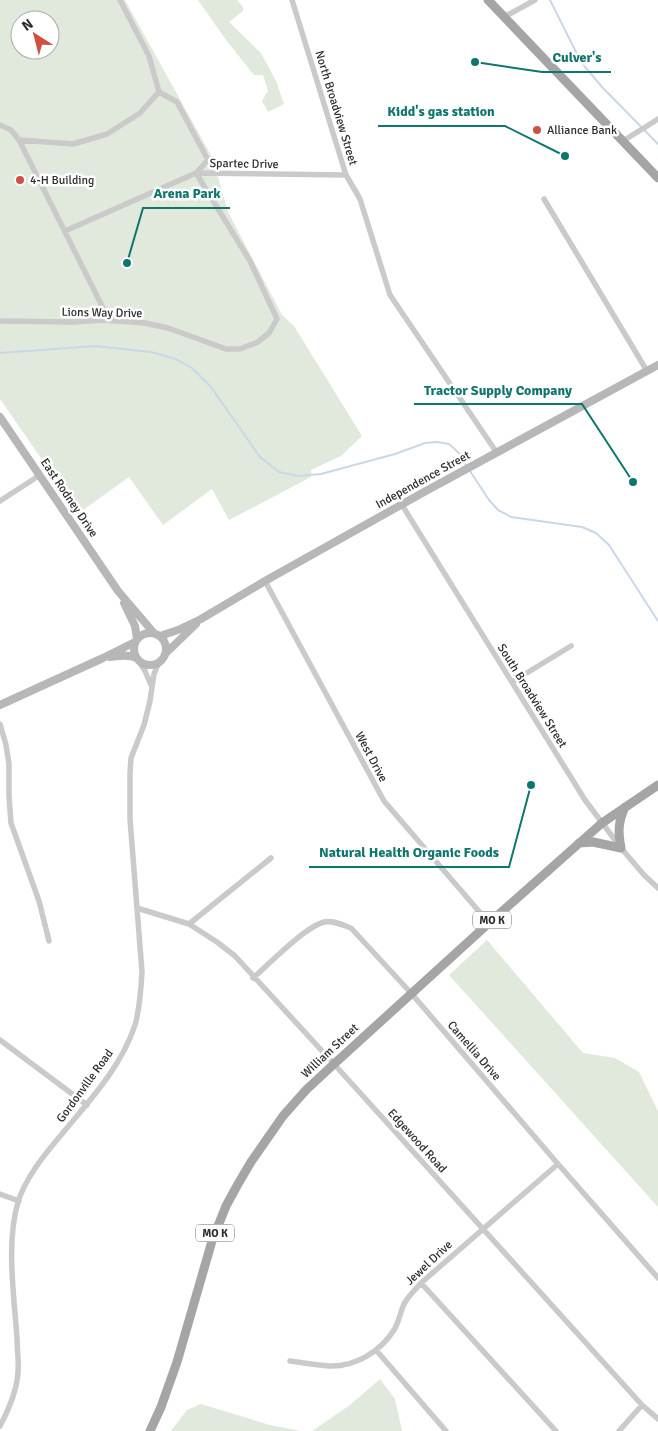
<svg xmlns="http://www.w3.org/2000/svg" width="658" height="1431" font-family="Signika,sans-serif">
  <rect width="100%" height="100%" fill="#fff"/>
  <!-- green -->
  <path fill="#e1e9dc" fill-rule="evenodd" d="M0 0H125L213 159 228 212 282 315 294 326 362 436 341 456 311 470V477L229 520 212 489 163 525 129 477 79 513 0 399ZM20 20H50V50H20Z
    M198 0H237L243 7V11L229 22 261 53 276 81 284 104 268 112 262 101 268 91 263 75H254L226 40Z
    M487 940 583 1053 615 1058 639 1072 658 1111V1207L449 975Z
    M380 1379 395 1399 402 1431H312L350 1405Z
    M201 1404 270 1425 301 1431H171L187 1410Z"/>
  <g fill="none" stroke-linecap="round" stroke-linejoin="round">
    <!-- stream -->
    <path stroke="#cad7e7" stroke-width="2" d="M550 0 581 62 602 87 658 144
      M0 353 95 346 151 352 176 359 192 368 211 387 260 457 279 472 298 476 321 474 395 454 425 443 437 442 449 444 459 453 467 467
      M470 471 489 500 498 510 511 517 582 527 596 533 609 545 658 621"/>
    <!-- street -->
    <path stroke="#cacaca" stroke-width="5.5" d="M292 0 346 175 360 199 390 295 497 453
      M504 17 535 0
      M0 125 11 130 19 140 104 310V320
      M19 140 73 144 107 134 140 113 159 92
      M623 141 658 119
      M544 199 647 371
      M65 231 196 173 346 175
      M0 321 74 322 104 320 145 323 168 328 226 349H240L258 342 269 333 277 319 250 261 196 173 208 160 177 102 159 92 149 56 120 0
      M0 501 40 475
      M402 505 585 800 621 848 644 875 658 888
      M265 581 384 801 489 923
      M138 660 145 671 151 685
      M512 682 571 646
      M0 724 6 745 9 764V796L11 823 39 901 49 941
      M137 908 189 924 217 942 235 956 334 1064 642 1405 658 1419
      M189 924 271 858
      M253 978C270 963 305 927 324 922 333 920 343 925 351 928L411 993 558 1164 658 1278
      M0 1040 87 1105
      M0 1194 19 1201
      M421 1283 556 1431
      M376 1350 446 1431
      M290 1361C303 1363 316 1365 329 1366 355 1367 380 1352 394 1330 399 1322 400 1313 404 1304 408 1296 415 1290 421 1283L558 1164
      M0 1426C9 1409 17 1391 18 1372 19 1361 17 1349 17 1338 14 1295 6 1243 18 1202 27 1174 48 1151 66 1129 92 1098 122 1065 135 1025 140 1008 141 990 142 972L130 819V774L131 758 144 725 150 701 154 674 159 662
      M619 1431 642 1405"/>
    <!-- secondary -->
    <path stroke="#b7b7b7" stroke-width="8" d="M0 417 118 591 153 632
      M124 603 135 626 137 639
      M134 649a16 16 0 1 1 32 0a16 16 0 1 1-32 0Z
      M160 636 178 630 201 619 265 581 424 492 658 365
      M165 654 196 624
      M110 657C119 656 128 654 136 658
      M0 705 103 658 135 642"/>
    <!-- primary -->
    <path stroke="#a5a5a5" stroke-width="9" d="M488 0 658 178
      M579 843 593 842 621 848C618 832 618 822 625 807
      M150 1431 161 1407 177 1362 212 1241 226 1206 238 1184 251 1162 283 1116 306 1090 334 1064 489 923 602 823 658 785"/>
  </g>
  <!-- markers -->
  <g fill="#d14e42" stroke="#fff" stroke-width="2">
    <circle cx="537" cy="130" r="5"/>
    <circle cx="20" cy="180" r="5"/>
  </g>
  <g text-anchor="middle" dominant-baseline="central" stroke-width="5" stroke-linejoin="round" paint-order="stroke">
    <!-- shield labels -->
    <g fill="#fff" stroke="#6c6c6c" stroke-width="1">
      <rect x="473" y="911.5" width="38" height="17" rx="4"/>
      <rect x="196" y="1224.5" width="38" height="17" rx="4"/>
    </g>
    <g font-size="11" font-weight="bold" fill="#2d2d2d">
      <text x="492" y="920">MO K</text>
      <text x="215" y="1233">MO K</text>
    </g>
    <!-- street labels -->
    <g font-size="12" fill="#2d2d2d" stroke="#fff">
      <text transform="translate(336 108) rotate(73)">North Broadview Street</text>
      <text transform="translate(244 164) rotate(1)">Spartec Drive</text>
      <text transform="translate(102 313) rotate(1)">Lions Way Drive</text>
      <text transform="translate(423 480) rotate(-29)">Independence Street</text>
      <text transform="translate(69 498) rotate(56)">East Rodney Drive</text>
      <text transform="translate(532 696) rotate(58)">South Broadview Street</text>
      <text transform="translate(371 757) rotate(62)">West Drive</text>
      <text transform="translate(330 1051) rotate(-43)">William Street</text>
      <text transform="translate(474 1051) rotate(49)">Camellia Drive</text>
      <text transform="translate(85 1086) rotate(-54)">Gordonville Road</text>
      <text transform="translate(417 1141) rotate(48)">Edgewood Road</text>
      <text transform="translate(429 1263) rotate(-43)">Jewel Drive</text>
    </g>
    <!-- poi labels -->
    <g font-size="12" fill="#2d2d2d" stroke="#fff" text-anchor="start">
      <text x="547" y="130">Alliance Bank</text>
      <text x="30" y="180">4-H Building</text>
    </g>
  </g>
  <!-- callouts -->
  <path fill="none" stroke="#0f766e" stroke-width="2" d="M475 62L542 72H611M565 156L505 126H378M127 263L143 208H230M633 482L582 404H414M531 785L509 867H309"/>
  <g fill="#0f766e" stroke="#fff" stroke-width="2">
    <circle cx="475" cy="62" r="5"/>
    <circle cx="565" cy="156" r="5"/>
    <circle cx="127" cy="263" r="5"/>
    <circle cx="633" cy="482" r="5"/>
    <circle cx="531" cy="785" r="5"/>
  </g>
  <g font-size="14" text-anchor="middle" font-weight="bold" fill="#0f766e" stroke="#fff" stroke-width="5" stroke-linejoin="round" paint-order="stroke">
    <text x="577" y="62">Culver's</text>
    <text x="441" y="116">Kidd's gas station</text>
    <text x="187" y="198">Arena Park</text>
    <text x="498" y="395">Tractor Supply Company</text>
    <text x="409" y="857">Natural Health Organic Foods</text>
  </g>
  <!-- north arrow -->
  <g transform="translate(35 35) rotate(324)"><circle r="24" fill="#ffffff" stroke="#ababab"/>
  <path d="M0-4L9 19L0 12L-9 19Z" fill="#d14e42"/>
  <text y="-8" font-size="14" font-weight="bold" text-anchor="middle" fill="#2d2d2d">N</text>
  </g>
</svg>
